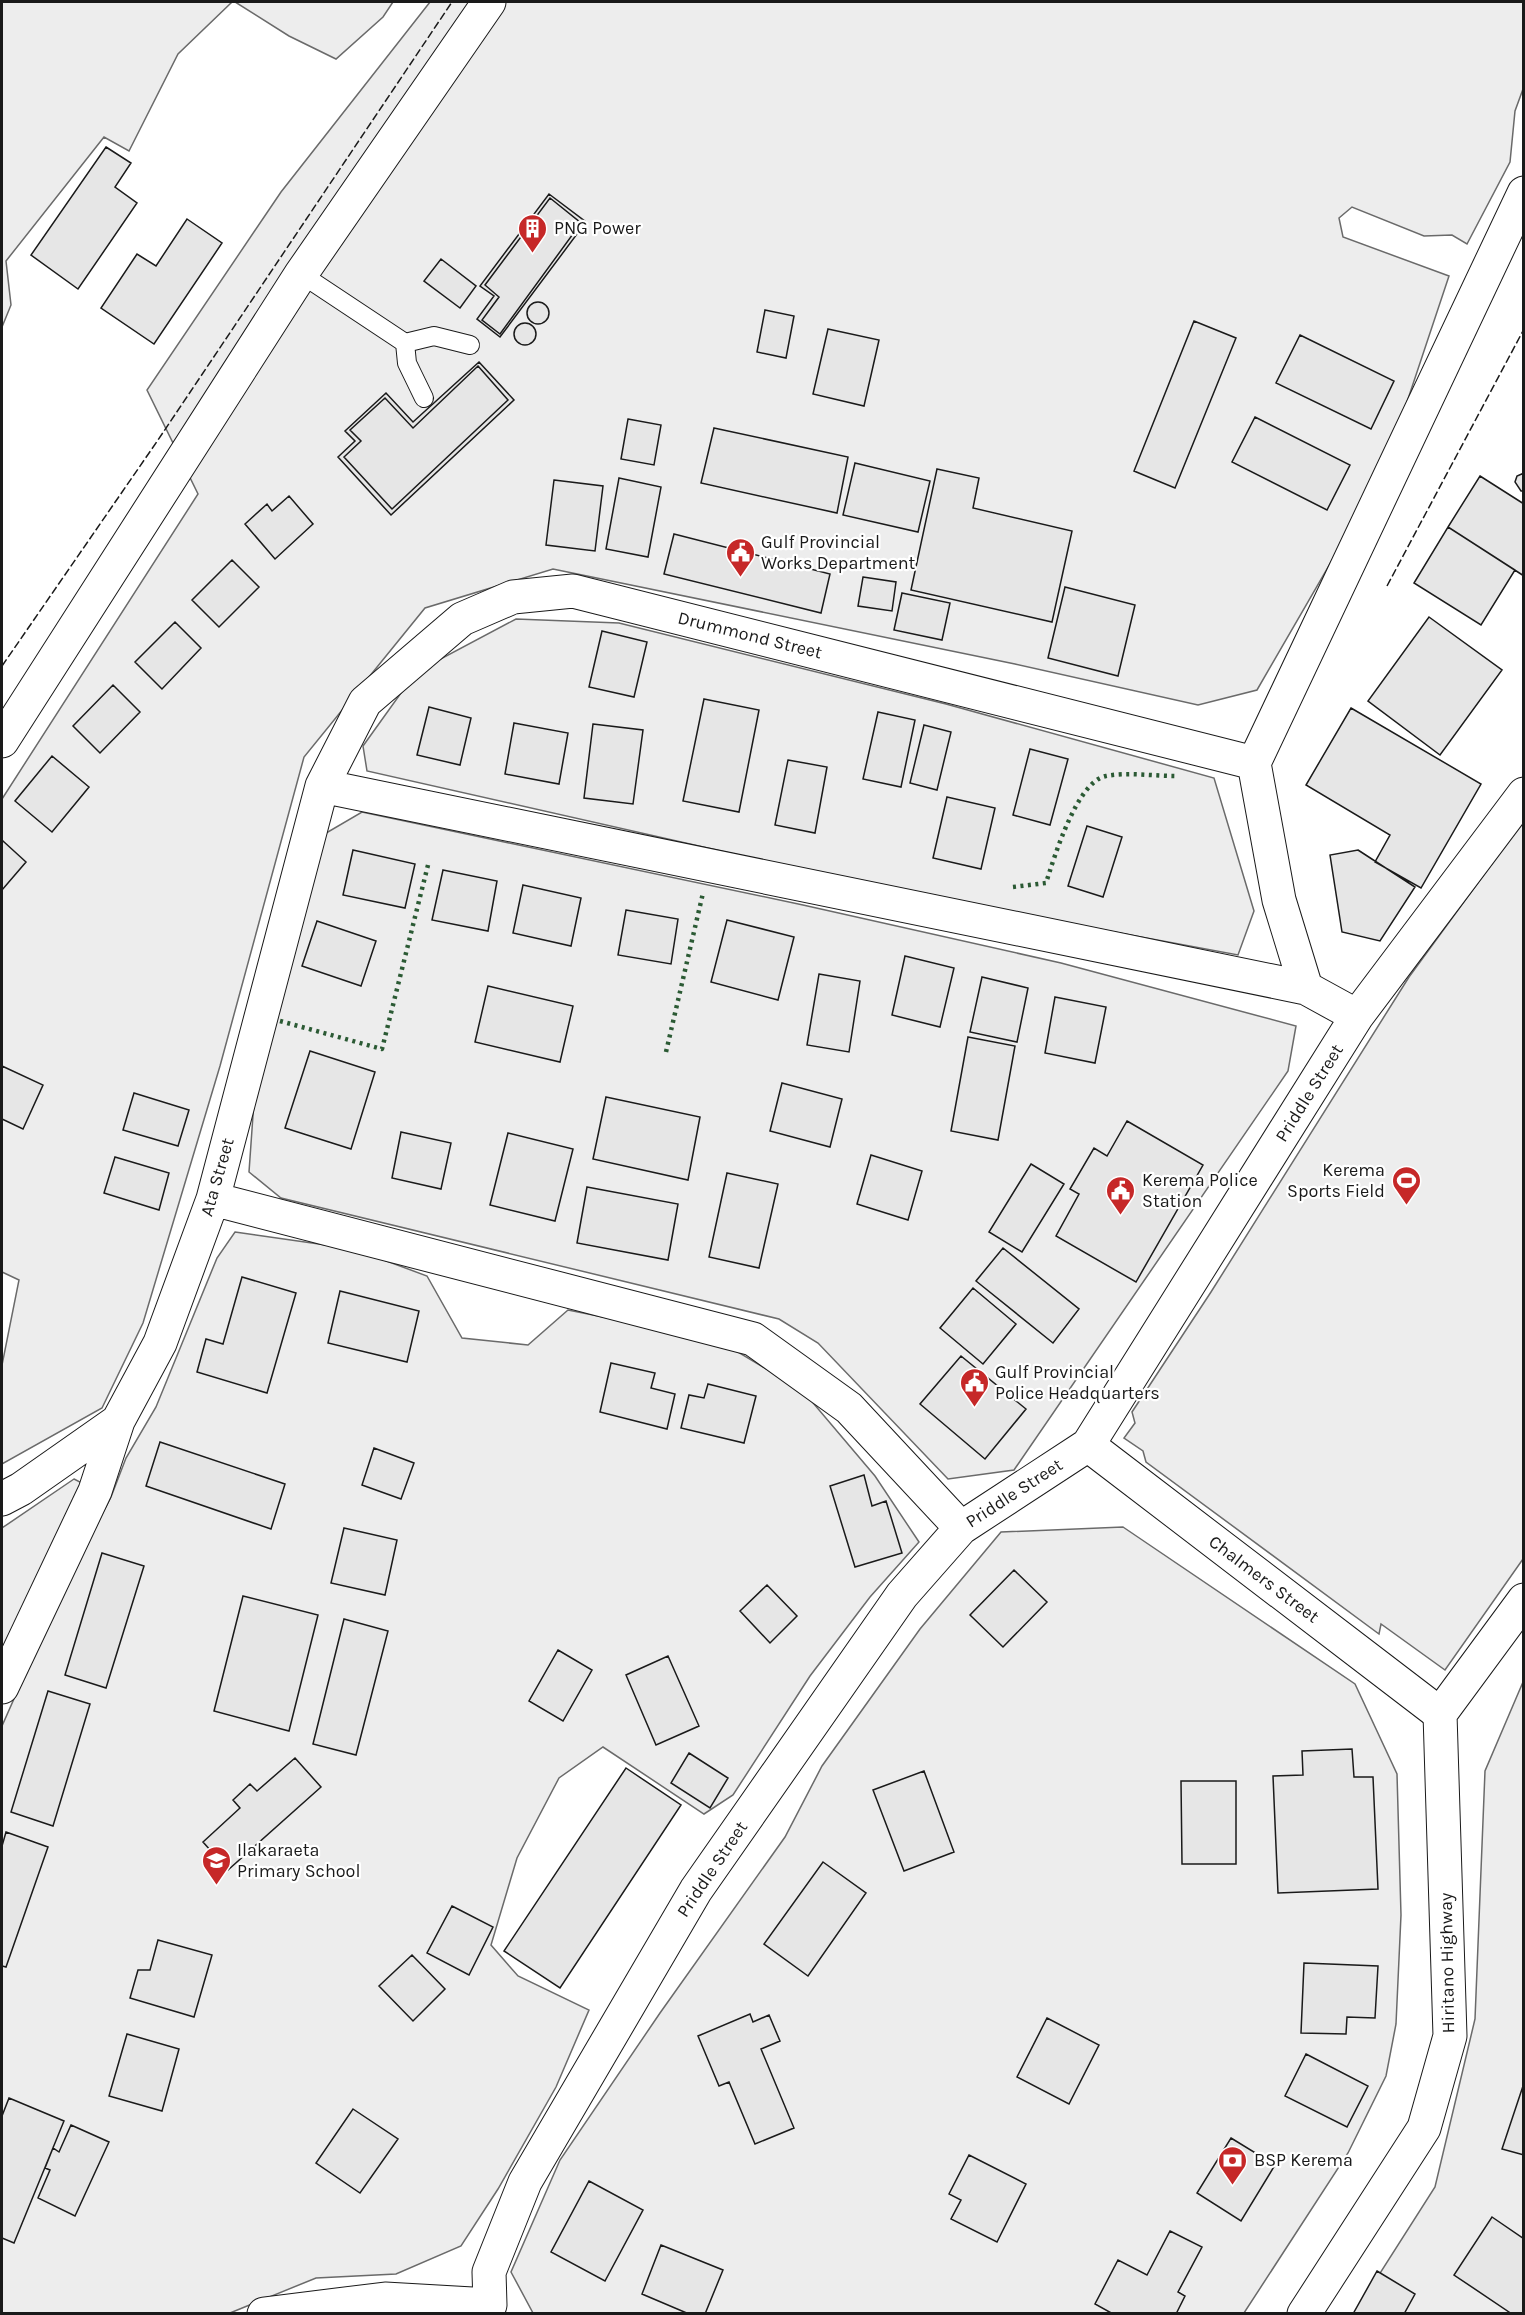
<svg xmlns="http://www.w3.org/2000/svg" width="1525" height="2315" font-family="Karla,sans-serif">
  <rect width="100%" height="100%" fill="#fff"/>
  <!-- built -->
  <path fill="#ededed" stroke="#6a6a6a" stroke-width="1.5" d="M2 2H232L178 54 129 151 104 137 6 261 11 305 2 327Z
    M235 2H393L383 17 336 59 289 36Z
    M430 2H1523V89L1515 111 1510 162 1467 244 1452 235 1424 236 1352 207 1339 218 1343 237 1449 276 1404 411 1334 557 1257 690 1198 705 1015 664 553 569 425 608 304 757 220 1066 143 1323 102 1408 2 1464V1365L19 1280 2 1272V799L198 494 147 390 281 192Z
    M516 619 619 623 946 704 1214 778 1254 911 1238 955 925 897 367 771 363 746 416 672Z
    M362 812 803 905 1061 963 1296 1026 1288 1071 1014 1470 948 1479 818 1343 779 1319 281 1198 249 1172 255 1087 321 836Z
    M1523 821V1559L1445 1670 1381 1624 1379 1634 1146 1462 1143 1451 1124 1438 1135 1423 1132 1412 1211 1292 1409 977Z
    M235 1232 354 1249 427 1276 462 1338 528 1345 568 1310 718 1340 803 1391 875 1476 919 1542 870 1597 810 1676 733 1795 704 1814 603 1747 559 1778 517 1858 491 1945 518 1976 589 2010 556 2087 498 2189 461 2246 396 2274 316 2278 230 2313 2 2314V1726L64 1586 111 1497 126 1458 156 1407 217 1258Z
    M74 1479 82 1483 2 1650V1528Z
    M1123 1527 1355 1684 1397 1774 1401 1915 1396 2024 1386 2076 1348 2153 1244 2313H533L511 2272 560 2160 660 2013 785 1837 822 1766 920 1629 1001 1532Z
    M1523 1682V2313L1354 2314 1435 2187 1475 2019 1485 1771Z"/>
  <!-- building -->
  <path fill="#e6e6e6" stroke="#1a1a1a" stroke-width="1.5" d="M106 147 131 163 115 187 137 203 78 289 31 255Z
    M549 194 586 222 500 337 477 319 494 296 480 286Z
    M550 198 581 223 500 334 482 320 499 297 485 285Z
    M187 219 222 243 154 344 101 308 137 254 156 266Z
    M441 259 476 286 460 308 424 281Z
    M527 313a11 11 0 1 1 22 0a11 11 0 1 1-22 0Z
    M765 310 794 316 786 358 757 352Z
    M1194 321 1236 338 1175 488 1134 471Z
    M514 334a11 11 0 1 1 22 0a11 11 0 1 1-22 0Z
    M828 329 879 340 864 406 813 394Z
    M1300 335 1394 381 1371 429 1276 383Z
    M479 362 514 400 391 515 338 457 355 441 345 431 386 393 413 422Z
    M478 366 508 400 392 509 344 457 361 441 350 430 385 398 413 428Z
    M1255 417 1350 465 1327 510 1232 462Z
    M628 419 661 425 654 465 621 459Z
    M714 428 848 457 837 513 701 483Z
    M855 463 930 481 918 532 843 515Z
    M937 469 979 478 973 508 1072 531 1052 622 911 590Z
    M1524 473V491H1521L1515 482 1517 476Z
    M1480 476 1524 504V576L1448 527Z
    M619 478 661 487 648 557 606 549Z
    M554 480 603 486 595 551 546 545Z
    M289 496 313 524 275 559 245 524 267 504 272 511Z
    M1448 527 1515 570 1481 625 1414 583Z
    M674 534 830 574 821 613 664 574Z
    M232 560 259 587 219 627 192 600Z
    M863 577 896 582 892 611 858 606Z
    M1065 587 1135 605 1118 676 1048 658Z
    M902 593 950 603 942 640 894 630Z
    M1429 617 1502 670 1440 755 1368 701Z
    M175 622 201 648 162 689 135 662Z
    M602 631 647 642 634 697 589 687Z
    M113 685 140 712 100 753 73 726Z
    M704 699 759 710 739 812 683 801Z
    M429 707 471 718 460 765 417 755Z
    M1351 708 1481 784 1421 888 1375 862 1390 835 1306 785Z
    M878 712 915 720 901 787 863 779Z
    M514 723 568 733 559 784 505 774Z
    M593 724 643 730 633 804 584 798Z
    M924 725 951 732 937 790 910 783Z
    M1030 749 1068 759 1050 825 1013 815Z
    M52 756 89 787 52 832 15 801Z
    M788 760 827 767 815 833 775 825Z
    M947 797 995 808 981 869 933 858Z
    M1087 826 1122 837 1103 897 1068 886Z
    M3 841 26 862 2 890V843Z
    M353 850 415 864 405 908 343 895Z
    M1358 850 1415 887 1380 941 1342 932 1330 855Z
    M443 870 497 881 488 931 432 920Z
    M523 885 581 898 571 946 513 933Z
    M626 910 678 919 671 964 618 955Z
    M727 920 794 937 778 1000 711 982Z
    M317 921 376 941 361 986 302 966Z
    M905 956 954 968 940 1027 892 1015Z
    M819 974 860 981 849 1052 807 1045Z
    M982 977 1028 988 1017 1042 970 1032Z
    M488 986 573 1006 560 1062 475 1042Z
    M1055 997 1106 1007 1095 1063 1045 1053Z
    M968 1037 1015 1046 998 1140 951 1131Z
    M310 1051 375 1072 351 1149 285 1128Z
    M2 1066 43 1085 23 1129 2 1119Z
    M782 1083 842 1099 830 1147 770 1131Z
    M134 1093 189 1110 178 1146 123 1130Z
    M606 1097 700 1117 688 1180 593 1159Z
    M1127 1121 1203 1165 1136 1282 1056 1236 1079 1194 1070 1189 1094 1148 1107 1156Z
    M401 1132 451 1143 441 1189 392 1178Z
    M508 1133 573 1149 555 1221 490 1205Z
    M871 1155 922 1171 908 1220 857 1204Z
    M115 1157 169 1173 159 1210 104 1193Z
    M1031 1164 1064 1184 1022 1252 989 1232Z
    M727 1173 778 1184 759 1268 709 1257Z
    M587 1187 678 1204 668 1260 577 1243Z
    M1003 1248 1079 1309 1053 1343 976 1281Z
    M242 1277 296 1293 267 1393 197 1372 206 1339 223 1344Z
    M973 1288 1016 1324 983 1364 940 1328Z
    M340 1291 419 1311 407 1362 328 1343Z
    M961 1356 1026 1409 985 1459 920 1404Z
    M611 1363 655 1373 651 1388 675 1394 667 1429 600 1412Z
    M708 1384 756 1396 744 1443 681 1428 689 1395 704 1398Z
    M160 1442 285 1484 271 1529 146 1486Z
    M374 1448 414 1463 401 1499 362 1485Z
    M864 1475 872 1506 886 1501 902 1553 855 1567 830 1486Z
    M344 1528 397 1540 385 1595 331 1583Z
    M102 1553 144 1566 106 1688 65 1675Z
    M1014 1570 1047 1602 1003 1647 970 1615Z
    M767 1585 797 1616 770 1643 740 1611Z
    M243 1596 318 1615 289 1731 214 1711Z
    M344 1619 388 1631 356 1755 313 1744Z
    M558 1650 592 1670 563 1721 529 1701Z
    M668 1656 699 1726 656 1745 626 1675Z
    M48 1691 90 1704 53 1826 11 1812Z
    M1352 1749 1354 1777H1373L1378 1889 1278 1893 1273 1776 1303 1775 1302 1751Z
    M689 1753 728 1778 710 1808 671 1783Z
    M295 1758 321 1787 228 1870 203 1842 240 1808 233 1800 250 1784 257 1791Z
    M626 1768 681 1805 560 1988 504 1951Z
    M924 1771 954 1852 904 1871 873 1790Z
    M1181 1781H1236V1864H1182Z
    M6 1832 48 1847 6 1967 2 1966V1846Z
    M823 1862 866 1893 808 1976 764 1944Z
    M452 1906 493 1927 469 1975 427 1953Z
    M158 1940 212 1955 194 2017 130 1998 138 1970H150Z
    M412 1955 445 1989 413 2021 379 1986Z
    M1304 1963 1378 1966 1375 2018 1347 2017 1346 2034 1301 2033Z
    M750 2014 753 2022 769 2015 780 2041 761 2049 794 2128 755 2144 729 2082 719 2086 698 2036Z
    M1047 2018 1099 2045 1069 2104 1017 2077Z
    M127 2034 179 2049 162 2111 109 2096Z
    M1306 2054 1368 2086 1347 2127 1285 2096Z
    M1524 2083V2155L1502 2149Z
    M9 2098 64 2121 14 2243 2 2238V2116Z
    M353 2109 398 2139 360 2193 316 2163Z
    M71 2125 109 2142 75 2216 38 2198 50 2170 45 2168 53 2148 59 2152Z
    M1231 2138 1275 2165 1241 2221 1197 2193Z
    M969 2155 1026 2184 997 2242 951 2219 961 2200 949 2194Z
    M589 2181 643 2210 605 2281 551 2252Z
    M1492 2217 1524 2239V2314H1512L1454 2275Z
    M1170 2231 1202 2247 1178 2292 1185 2296 1176 2314H1113L1095 2304 1118 2260 1147 2275Z
    M661 2245 723 2270 705 2314H689L642 2294Z
    M1377 2271 1415 2294 1404 2314H1353Z"/>
  <g fill="none" stroke-linecap="round" stroke-linejoin="round">
    <defs>
      <path id="lane" d="M301 274 405 343 434 336 470 345
        M405 343 407 363 424 398"/>
      <path id="street" d="M2 741 301 274 489 2
        M322 786 1306 988
        M1357 1016 1306 988 1279 900 1254 763 1524 193
        M213 1199 753 1339 849 1408 961 1528
        M1088 1445 1440 1714
        M2 1499 21 1489 118 1421 160 1343 213 1199 322 786 365 702 462 619 513 597 573 591 1254 763
        M2 1687 95 1491 118 1421
        M490 2305 489 2272 525 2182 696 1890 902 1595 961 1528 1088 1445 1357 1016 1524 794
        M264 2314 385 2299 490 2305"/>
      <path id="highway" d="M1304 2314 1424 2128 1450 2036 1440 1714 1524 1600"/>
    </defs>
    <!-- lane casing -->
    <use href="#lane" stroke="#1a1a1a" stroke-width="20"/>
    <!-- street casing -->
    <use href="#street" stroke="#1a1a1a" stroke-width="35"/>
    <!-- highway casing -->
    <use href="#highway" stroke="#1a1a1a" stroke-width="35"/>
    <!-- lane -->
    <use href="#lane" stroke="#fff" stroke-width="18"/>
    <!-- street -->
    <use href="#street" stroke="#fff" stroke-width="33"/>
    <!-- highway -->
    <use href="#highway" stroke="#fff" stroke-width="33"/>
    <!-- hedge -->
    <path stroke="#2b5a34" stroke-width="4.5" stroke-dasharray="3 4.5" stroke-linecap="butt" d="M1013 887 1046 883C1054 858 1077 781 1106 776 1127 772 1154 776 1176 776
      M280 1021 382 1049 428 865
      M666 1052 703 893"/>
    <!-- fence -->
    <path stroke="#1a1a1a" stroke-width="1.5" stroke-dasharray="8 3" stroke-linecap="butt" d="M1387 586 1524 329
      M2 666 158 440 452 2"/>
  </g>
  <!-- icons -->
  <defs>
    <symbol id="building-pin" viewBox="-11 -11 22 30"><path d="M0 17L-7.5 6A9.5 9.5 0 1 1 7.5 6Z" fill="#c62828" stroke="#fff"/><path d="M-4-6H4V6H1V3H-1V6H-4ZM-2.5-4.3h1.7v1.8h-1.7ZM.8-4.3h1.7v1.8H.8ZM-2.5-1h1.7V.8h-1.7ZM.8-1h1.7V.8H.8Z" fill="#fff"/></symbol>
    <symbol id="civic-pin" viewBox="-11 -11 22 30"><path d="M0 17L-7.5 6A9.5 9.5 0 1 1 7.5 6Z" fill="#c62828" stroke="#fff"/><path d="M-.6-6.5H3V-4.5H.6V-3L4-1V1h2V6H-6V1h2V-1L-.6-3ZM-1.2 2.5V6h2.4V2.5Z" fill="#fff"/></symbol>
    <symbol id="stadium-pin" viewBox="-11 -11 22 30"><path d="M0 17L-7.5 6A9.5 9.5 0 1 1 7.5 6Z" fill="#c62828" stroke="#fff"/><path d="M0-5a6.5 5 0 1 0 0 10a6.5 5 0 1 0 0-10ZM-3.5-1.8h7v3.6h-7Z" fill="#fff"/></symbol>
    <symbol id="school-pin" viewBox="-11 -11 22 30"><path d="M0 17L-7.5 6A9.5 9.5 0 1 1 7.5 6Z" fill="#c62828" stroke="#fff"/><path d="M0-5L7-2L0 1L-7-2ZM-4 1L0 2.5L4 1V4Q0 6-4 4Z" fill="#fff"/></symbol>
    <symbol id="bank-pin" viewBox="-11 -11 22 30"><path d="M0 17L-7.5 6A9.5 9.5 0 1 1 7.5 6Z" fill="#c62828" stroke="#fff"/><path d="M-6-4H6V4H-6ZM0-2.3a2.3 2.3 0 1 0 0 4.6a2.3 2.3 0 1 0 0-4.6Z" fill="#fff"/></symbol>
  </defs>
  <g fill-rule="evenodd">
    <use href="#building-pin" x="516" y="212" width="33" height="45"/>
    <use href="#civic-pin" x="724" y="536" width="33" height="45"/>
    <use href="#stadium-pin" x="1390" y="1164" width="33" height="45"/>
    <use href="#civic-pin" x="1104" y="1174" width="33" height="45"/>
    <use href="#civic-pin" x="958" y="1366" width="33" height="45"/>
    <use href="#school-pin" x="200" y="1844" width="33" height="45"/>
    <use href="#bank-pin" x="1216" y="2144" width="33" height="45"/>
  </g>
  <g text-anchor="middle" dominant-baseline="central" stroke-width="4.5" stroke-linejoin="round" paint-order="stroke">
    <!-- poi labels -->
    <g font-size="18" fill="#1a1a1a" stroke="#fff" text-anchor="start">
      <text x="554" y="228">PNG Power</text>
      <text x="761" y="542">Gulf Provincial<tspan x="761" dy="21">Works Department</tspan></text>
      <text x="1385" y="1170" text-anchor="end">Kerema<tspan x="1385" dy="21">Sports Field</tspan></text>
      <text x="1142" y="1180">Kerema Police<tspan x="1142" dy="21">Station</tspan></text>
      <text x="995" y="1372">Gulf Provincial<tspan x="995" dy="21">Police Headquarters</tspan></text>
      <text x="237" y="1850">Ilakaraeta<tspan x="237" dy="21">Primary School</tspan></text>
      <text x="1254" y="2160">BSP Kerema</text>
    </g>
    <!-- street labels -->
    <g font-size="18" fill="#1a1a1a" stroke="#fff">
      <text transform="translate(750 635) rotate(14)">Drummond Street</text>
      <text transform="translate(1309 1093) rotate(-58)">Priddle Street</text>
      <text transform="translate(217 1177) rotate(-74)">Ata Street</text>
      <text transform="translate(1014 1493) rotate(-33)">Priddle Street</text>
      <text transform="translate(1264 1579) rotate(37)">Chalmers Street</text>
      <text transform="translate(712 1869) rotate(-56)">Priddle Street</text>
      <text transform="translate(1447 1963) rotate(-91)">Hiritano Highway</text>
    </g>
  </g>
  <!-- border -->
  <rect width="1525" height="2315" fill="none" stroke="#1a1a1a" stroke-width="6"/>
</svg>
